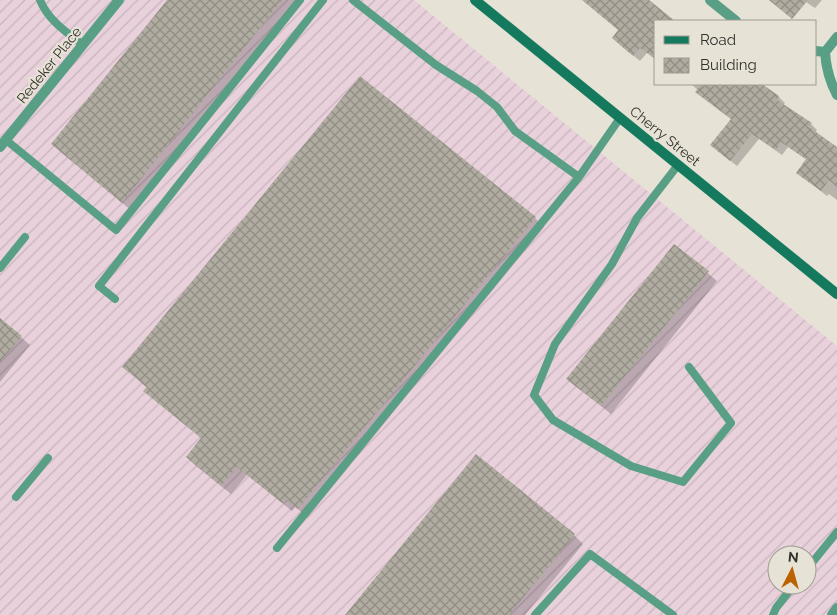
<svg xmlns="http://www.w3.org/2000/svg" width="837" height="615" font-family="Raleway,sans-serif">
  <defs>
    <pattern id="industrial-furrows" width="10" height="10" patternUnits="userSpaceOnUse" patternTransform="scale(1.25)"><rect width="10" height="10" fill="#e9d1dc"/><path d="M-1 1l2-2M0 10L10 0M9 11l2-2" fill="none" stroke="#c8b4bd"/></pattern>
    <pattern id="building-cross-hatch" width="8" height="8" patternUnits="userSpaceOnUse" patternTransform="scale(1.25)"><rect width="8" height="8" fill="#b1aca1"/><path d="M0 0l8 8M0 8l8-8" fill="none" stroke="#918d84"/></pattern>
  </defs>
  <rect width="100%" height="100%" fill="#e7e2d6"/>
  <!-- industrial -->
  <path fill="url(#industrial-furrows)" fill-rule="evenodd" d="M0 0H414L837 346V615H0ZM777 555H807V585H777Z"/>
  <!-- shadow -->
  <path fill="#0003" d="M169 0H297L132 211 62 153Z
    M583 0H647L673 21H656V60L647 53 640 61 619 44 620 30Z
    M803 0H822L815 8Z
    M691 84H760L779 97 785 103 783 105 811 124 817 130 815 133 837 150V200L829 194 827 196 798 173 807 160 788 147 782 155 759 139 737 166 718 151 732 120Z
    M535 218 544 227 308 517 295 507 292 511 247 475 231 494 196 466 187 457 202 439 124 367Z
    M674 245 717 281 611 414 577 387Z
    M0 319 30 345 0 382Z
    M574 535 583 544 525 615H346Z"/>
  <!-- building -->
  <path fill="url(#building-cross-hatch)" d="M167 0H282L122 203 51 144Z
    M582 0H649L675 21H656V59L640 48 633 56 612 38 618 30Z
    M769 0H808L792 19Z
    M360 76 536 217 298 509 286 499 282 503 237 467 221 486 186 457 201 438 143 391 147 387 122 367Z
    M702 84H762L779 96 777 100 812 123 809 127 837 147V187L829 180 821 191 796 173 806 159 781 142 776 150 752 134 730 161 710 145 731 119 695 92Z
    M674 244 709 271 601 406 566 379Z
    M0 318 22 336 0 362Z
    M476 454 575 534 509 615H345Z"/>
  <g fill="none" stroke-linecap="round" stroke-linejoin="round">
    <!-- lane -->
    <path stroke="#599f86" stroke-width="8" d="M40 0C48 20 66 32 83 45
      M353 0 436 65 477 91 497 107 515 131 579 177 620 118
      M6 140 116 230 300 0
      M678 165 637 218 612 264 555 344 534 395 553 420 631 466 683 482 731 423 689 367
      M0 268 25 237
      M115 299 99 286 323 0
      M16 497 48 458
      M277 548 579 177
      M807 569 837 532
      M535 615 590 554 673 615
      M773 615 776 608 794 585"/>
    <!-- street -->
    <path stroke="#599f86" stroke-width="10" d="M710 0 736 21
      M816 51 825 52C826 68 829 80 837 95
      M825 52 837 37
      M0 147 119 0
      M832 615 837 608"/>
    <!-- secondary -->
    <path stroke="#14795d" stroke-width="10" d="M475 0 837 294"/>
  </g>
  <g text-anchor="middle" dominant-baseline="central" stroke-width="4.5" stroke-linejoin="round" paint-order="stroke">
    <!-- street labels -->
    <g font-size="14" fill="#33312d" stroke="#e7e2d6">
      <text transform="translate(49 65) rotate(-51)">Redeker Place</text>
      <text transform="translate(665 136) rotate(39)">Cherry Street</text>
    </g>
  </g>
  <!-- legend -->
  <rect x="654" y="20" width="162" height="65" fill="#e7e2d6" stroke="#9f9b92"/>
  <rect x="664" y="36" width="25" height="8" fill="#14795d" stroke="#9f9b92"/>
  <text x="700" y="45" font-size="15" fill="#33312d">Road</text>
  <rect x="664" y="58" width="25" height="15" fill="url(#building-cross-hatch)" stroke="#9f9b92"/>
  <text x="700" y="70" font-size="15" fill="#33312d">Building</text>
  <!-- north arrow -->
  <g transform="translate(792 570) rotate(6)"><circle r="24" fill="#e7e2d6" stroke="#9f9b92"/>
  <path d="M0-4L9 19L0 12L-9 19Z" fill="#bb6100"/>
  <text y="-8" font-size="14" font-weight="bold" text-anchor="middle" fill="#33312d">N</text>
  </g>
</svg>
